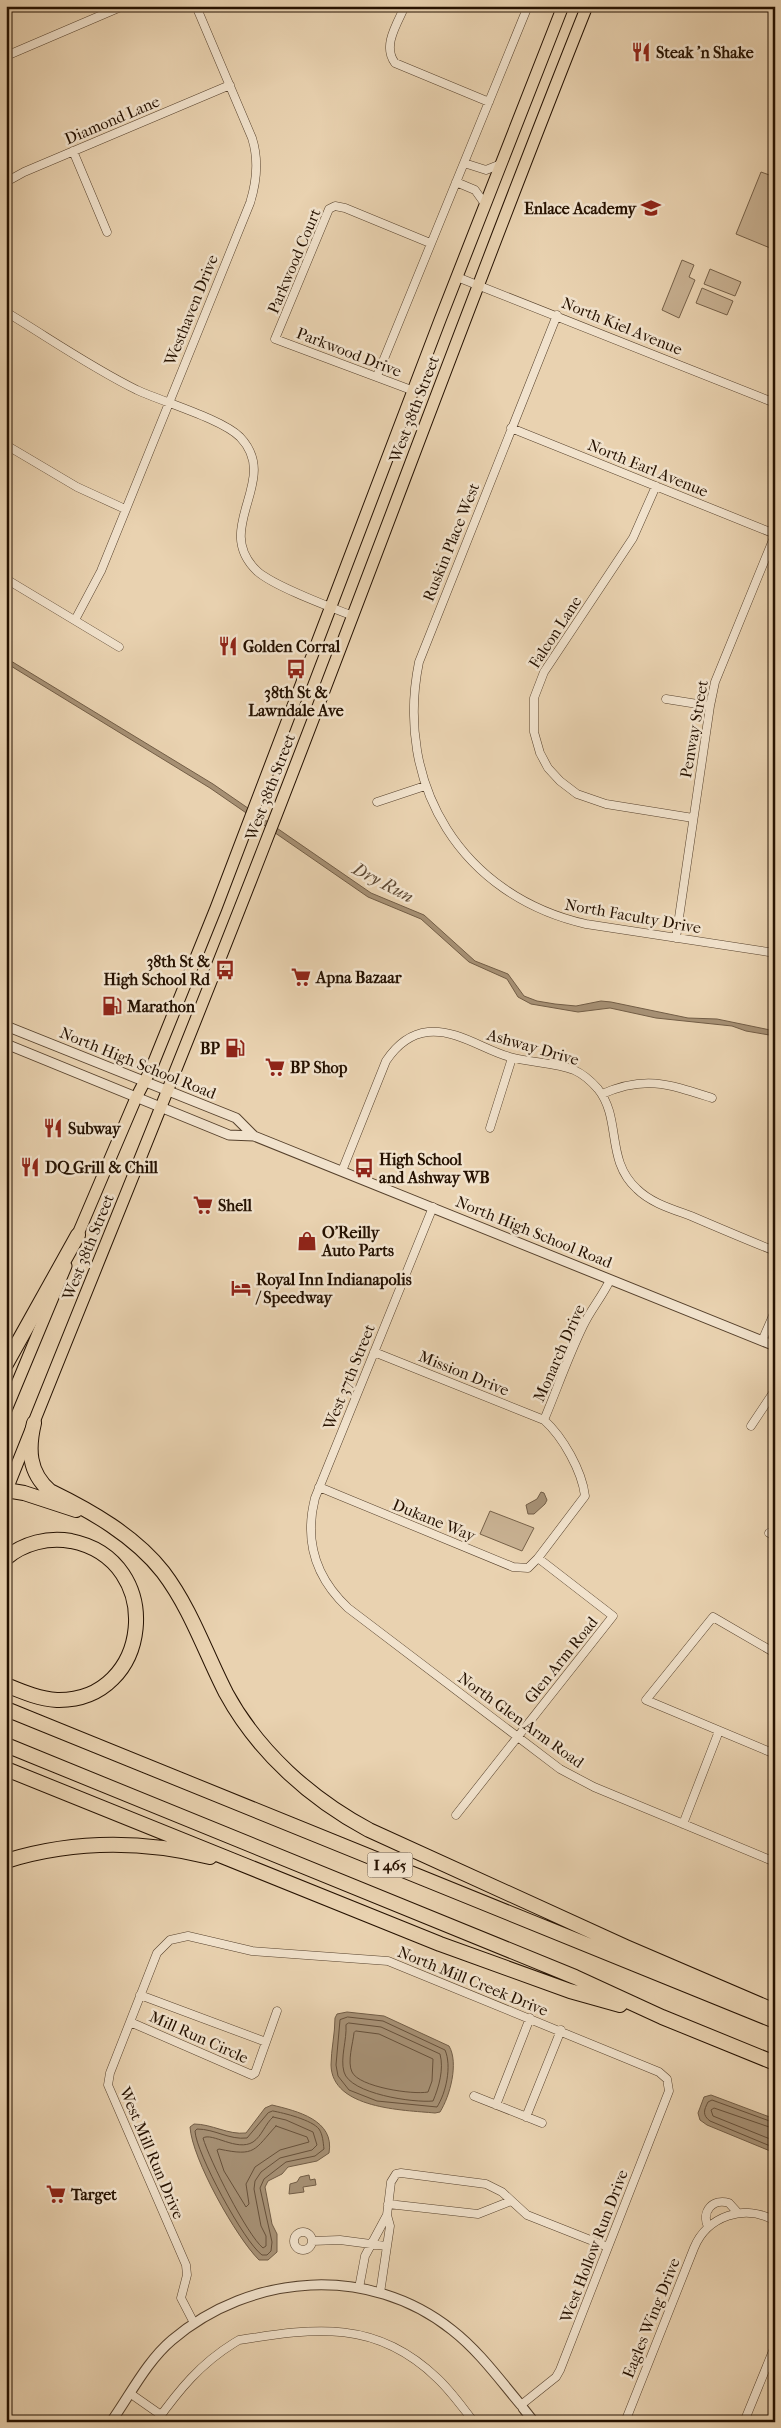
<svg xmlns="http://www.w3.org/2000/svg" width="781" height="2428" font-family="'IM FELL French Canon',serif">
  <rect width="100%" height="100%" fill="#e9d2b0"/>
  <filter id="stains"><feTurbulence type="fractalNoise" baseFrequency=".004" numOctaves="4"/><feColorMatrix values="0 0 0 0 .2 0 0 0 0 .09 0 0 0 0 .02 0 0 0 .5 -.17"/></filter>
  <radialGradient id="worn" r=".72"><stop offset=".6" stop-color="#630" stop-opacity="0"/><stop offset="1" stop-color="#630" stop-opacity=".3"/></radialGradient>
  <!-- green -->
  <path fill="#c8b192" stroke="#766149" d="M761 172 775 177V250L736 234Z
    M682 260 694 265 689 277 695 280 679 318 662 310Z
    M710 269 741 282 735 296 704 284Z
    M702 288 733 301 727 315 696 303Z
    M490 1511 534 1528 522 1551 480 1534Z"/>
  <!-- water -->
  <path fill="#a69074" stroke="#725d46" d="M6 658 213 784 371 893 424 915 475 961 508 974 524 996 537 1001 555 1004 576 1006 601 1001 611 1002 688 1018 717 1019 775 1031V1036L746 1031 732 1026 656 1018 610 1008 578 1012 531 1004 518 997 507 979 469 962 421 919 368 897 210 788 6 663Z
    M541 1492 544 1493 547 1500 545 1504 534 1514H528L526 1505 537 1499Z
    M347 2012 384 2016 449 2046C459 2063 450 2096 440 2112L435 2113C403 2110 332 2109 331 2065 331 2050 335 2034 335 2018L337 2014Z
    M711 2095 775 2119V2153L707 2125 700 2120 698 2113 704 2097Z
    M272 2105C297 2111 335 2120 329 2153L317 2161 288 2167 282 2174 268 2181 265 2187 272 2224 277 2234V2252L268 2260H259C236 2237 192 2159 190 2127L194 2124C212 2124 228 2135 246 2133L265 2108Z
    M309 2175 310 2180 315 2179 316 2185 303 2187 304 2192 289 2194 290 2184 297 2182 300 2177Z"/>
  <g fill="none" stroke-linecap="round" stroke-linejoin="round">
    <!-- shore -->
    <path stroke="#66503a" stroke-width="1" d="M348 2017 383 2021 445 2050C452 2066 446 2093 437 2107L377 2101 349 2090 338 2076 336 2065 340 2020Z
      M349 2023 381 2027 440 2054C444 2069 439 2087 433 2101 414 2103 350 2094 344 2072 340 2058 347 2040 346 2025Z
      M356 2031 379 2034 433 2059 432 2081 428 2092C413 2095 359 2087 352 2072 347 2062 353 2043 354 2033Z
      M273 2111C284 2113 312 2120 319 2129 323 2135 323 2142 324 2149L315 2156 286 2162 264 2179 260 2188 272 2242 271 2251 267 2255H262C244 2242 196 2153 195 2131L197 2129C215 2129 229 2140 247 2138L268 2113Z
      M273 2117 286 2120 313 2132 317 2145 312 2150 280 2158 261 2172 255 2181 254 2189 261 2226 266 2236V2246L263 2248C247 2235 209 2159 203 2138 212 2132 237 2152 253 2142 262 2136 265 2124 273 2117Z
      M775 2123 712 2100 708 2102C704 2110 702 2115 710 2121L775 2148
      M276 2126 307 2137 309 2142 280 2150 255 2167 246 2184 249 2204 246 2207 224 2171 217 2150 219 2149C256 2157 254 2150 276 2126Z
      M775 2129 714 2108 711 2110 713 2116 775 2141"/>
    <defs>
      <path id="minor" d="M405 6C397 24 382 46 395 63L489 102
        M6 56 123 6
        M73 151 107 232
        M464 163 486 170 501 164
        M6 182 24 172 230 85
        M456 182 475 190 485 204
        M457 277 775 403
        M6 312C49 338 92 368 137 390 163 402 222 419 240 437 282 481 211 527 257 571 273 586 330 607 353 616
        M557 315 419 662C394 785 462 896 586 924L775 953
        M377 376 528 6
        M414 391 275 339 329 209 335 206 345 208 430 243
        M511 428 775 534
        M6 445 77 487 125 509
        M656 486 633 538 544 672 534 698V732L540 753 548 768 560 781 577 794 606 804 693 818
        M6 579 119 647
        M75 620 101 571 250 203C257 181 259 160 252 138L196 6
        M666 699 710 706
        M377 802 425 786
        M676 938 710 706 715 682 775 535
        M602 1094C645 1075 669 1084 712 1098
        M490 1128 512 1058
        M342 1171 386 1061C396 1046 409 1034 428 1032 457 1029 484 1050 510 1057 531 1063 554 1062 574 1070 583 1074 591 1081 598 1089 622 1119 605 1160 637 1189 651 1203 672 1209 691 1216 719 1228 747 1240 775 1251
        M433 1207 315 1498C304 1541 316 1578 348 1608L560 1769 594 1787 775 1862
        M762 1341 775 1311
        M374 1352 544 1420
        M751 1426 775 1390
        M319 1487 513 1567 528 1568 538 1558
        M769 1533 775 1536
        M775 1653 713 1617 646 1700 775 1754
        M456 1815 613 1616 538 1558 585 1496C582 1471 563 1437 544 1420 557 1389 568 1357 583 1326 591 1309 602 1297 610 1280
        M683 1824 719 1731
        M140 1995 266 2042
        M130 2022 252 2075 255 2073 277 2011
        M474 2096 542 2123
        M496 2105 530 2018
        M526 2117 561 2030
        M388 2204 478 2214 511 2201
        M708 2227C701 2211 713 2198 729 2203L738 2213
        M294 2241a9 9 0 1 1 18 0a9 9 0 1 1-18 0Z
        M312 2241 340 2240 386 2246
        M359 2288 365 2256 387 2215 391 2182 396 2174 401 2173 486 2184 502 2192 527 2215 608 2247
        M380 2293 390 2226 387 2215
        M194 2323 181 2298 187 2275 186 2265 108 2085 110 2073 157 1953 170 1940 188 1936 252 1951 388 1961 659 2072 667 2079 669 2091 560 2370 556 2377 521 2405 523 2408
        M131 2394 161 2415
        M156 2422C179 2390 200 2364 234 2343L239 2340C315 2328 376 2319 437 2378 451 2391 462 2407 474 2422
        M625 2422 694 2248C707 2216 745 2203 775 2221
        M744 2422 775 2346"/>
      <path id="tertiary" d="M6 1026 236 1118 254 1136 775 1346
        M6 1044 229 1135 254 1136
        M523 2408 534 2422
        M111 2422C130 2395 147 2361 172 2340 251 2273 369 2264 452 2330 479 2351 499 2379 521 2405"/>
      <path id="primary" d="M75 1241 136 1098 151 1069 216 908 440 320 563 6
        M6 1410 66 1266
        M6 1492C92 1276 181 1061 265 844 374 565 476 284 587 6"/>
      <path id="motorway" d="M6 1364 78 1235
        M34 1423C28 1448 28 1472 50 1491 91 1511 135 1536 163 1572 191 1609 205 1652 226 1693 258 1752 311 1799 369 1830L626 1947 775 2011
        M6 1490 24 1493 76 1510
        M6 1558C24 1543 48 1537 71 1541 167 1560 152 1702 57 1700 39 1699 23 1692 6 1685
        M6 1709 775 2021
        M6 1745 575 1977 662 2017 775 2063
        M6 1769 440 1944 570 1991 620 2005
        M6 1861C74 1840 141 1840 210 1857"/>
    </defs>
    <!-- minor casing -->
    <use href="#minor" stroke="#56412c" stroke-width="9"/>
    <!-- tertiary casing -->
    <use href="#tertiary" stroke="#56412c" stroke-width="11"/>
    <!-- primary casing -->
    <use href="#primary" stroke="#251100" stroke-width="13"/>
    <!-- motorway casing -->
    <use href="#motorway" stroke="#251100" stroke-width="16"/>
    <!-- minor -->
    <use href="#minor" stroke="#f1e2cc" stroke-width="8"/>
    <!-- tertiary -->
    <use href="#tertiary" stroke="#f1e2cc" stroke-width="9"/>
    <!-- primary -->
    <use href="#primary" stroke="#e9d2b0" stroke-width="11"/>
    <!-- motorway -->
    <use href="#motorway" stroke="#e9d2b0" stroke-width="14"/>
  </g>
  <!-- icons -->
  <defs>
    <symbol id="restaurant-bare" viewBox="-9 -9 18 18"><path d="M-5-6h1v4h1v-4h1v4h1v-4h1v5L-1.5 .5V6h-2V.5L-5-1ZM5-6V6H3V1.5H1.5Q1.5-4 5-6Z" fill="#8f2418" stroke="#f1e2cc" stroke-width="2.5" paint-order="stroke"/></symbol>
    <symbol id="school-bare" viewBox="-9 -9 18 18"><path d="M0-5L7-2L0 1L-7-2ZM-4 1L0 2.5L4 1V4Q0 6-4 4Z" fill="#8f2418" stroke="#f1e2cc" stroke-width="2.5" paint-order="stroke"/></symbol>
    <symbol id="bus-bare" viewBox="-9 -9 18 18"><path d="M-5-6H5V4H4V6H2V4H-2V6H-4V4H-5ZM-3.5-4V0h7V-4ZM-3.5 1.2v1.5H-2V1.2ZM2 1.2v1.5H3.5V1.2Z" fill="#8f2418" stroke="#f1e2cc" stroke-width="2.5" paint-order="stroke"/></symbol>
    <symbol id="supermarket-bare" viewBox="-9 -9 18 18"><path d="M-6-5.5h2.5l.6 2H6L4.5 2H-2.5L-4.4-4H-6ZM-1.5 3.2a1.3 1.3 0 1 0 .1 0ZM3 3.2a1.3 1.3 0 1 0 .1 0Z" fill="#8f2418" stroke="#f1e2cc" stroke-width="2.5" paint-order="stroke"/></symbol>
    <symbol id="fuel-bare" viewBox="-9 -9 18 18"><path d="M-5.5-6h7V0h2V4h1.3V-2.5L3-4.5l.8-.8L6-3V5H2.5V1h-1V6h-7ZM-4.2-4.7v3.2H.2V-4.7Z" fill="#8f2418" stroke="#f1e2cc" stroke-width="2.5" paint-order="stroke"/></symbol>
    <symbol id="shop-bare" viewBox="-9 -9 18 18"><path d="M-5-2.5h2.3a2.7 3.5 0 0 1 5.4 0H5L5.5 6h-11ZM-1.5-2.5h3a1.5 2.3 0 0 0-3 0Z" fill="#8f2418" stroke="#f1e2cc" stroke-width="2.5" paint-order="stroke"/></symbol>
    <symbol id="hotel-bare" viewBox="-9 -9 18 18"><path d="M-6-4.5h1.5V1H6V5H4.5V3h-9V5H-6ZM-4 0a1.8 1.8 0 1 1 3.6 0ZM.5 0V-2.5h3Q6-2.5 6 0Z" fill="#8f2418" stroke="#f1e2cc" stroke-width="2.5" paint-order="stroke"/></symbol>
  </defs>
  <g fill-rule="evenodd">
    <use href="#restaurant-bare" x="627" y="38" width="28" height="28"/>
    <use href="#school-bare" x="637" y="194" width="28" height="28"/>
    <use href="#restaurant-bare" x="214" y="632" width="28" height="28"/>
    <use href="#bus-bare" x="282" y="655" width="28" height="28"/>
    <use href="#bus-bare" x="211" y="956" width="28" height="28"/>
    <use href="#supermarket-bare" x="287" y="963" width="28" height="28"/>
    <use href="#fuel-bare" x="98" y="992" width="28" height="28"/>
    <use href="#fuel-bare" x="221" y="1034" width="28" height="28"/>
    <use href="#supermarket-bare" x="261" y="1053" width="28" height="28"/>
    <use href="#restaurant-bare" x="39" y="1114" width="28" height="28"/>
    <use href="#restaurant-bare" x="16" y="1153" width="28" height="28"/>
    <use href="#bus-bare" x="350" y="1154" width="28" height="28"/>
    <use href="#supermarket-bare" x="189" y="1191" width="28" height="28"/>
    <use href="#shop-bare" x="293" y="1227" width="28" height="28"/>
    <use href="#hotel-bare" x="227" y="1274" width="28" height="28"/>
    <use href="#supermarket-bare" x="42" y="2180" width="28" height="28"/>
  </g>
  <g text-anchor="middle" dominant-baseline="central" stroke-width="5" stroke-linejoin="round" paint-order="stroke">
    <!-- shield labels -->
    <rect fill="#f1e2cc" stroke="#62503d" stroke-width="1" x="367.5" y="1852.5" width="45" height="25" rx="4"/>
    <g font-size="15" font-weight="bold" fill="#251100">
      <text x="390" y="1865">I 465</text>
    </g>
    <!-- poi labels -->
    <g font-size="16" font-weight="bold" fill="#251100" stroke="#f1e2cc" text-anchor="start">
      <text x="656" y="52">Steak 'n Shake</text>
      <text x="636" y="208" text-anchor="end">Enlace Academy</text>
      <text x="243" y="646">Golden Corral</text>
      <text x="296" y="692" text-anchor="middle">38th St &amp;<tspan x="296" dy="18">Lawndale Ave</tspan></text>
      <text x="210" y="961" text-anchor="end">38th St &amp;<tspan x="210" dy="18">High School Rd</tspan></text>
      <text x="316" y="977">Apna Bazaar</text>
      <text x="127" y="1006">Marathon</text>
      <text x="220" y="1048" text-anchor="end">BP</text>
      <text x="290" y="1067">BP Shop</text>
      <text x="68" y="1128">Subway</text>
      <text x="379" y="1159">High School<tspan x="379" dy="18">and Ashway WB</tspan></text>
      <text x="45" y="1167">DQ Grill &amp; Chill</text>
      <text x="218" y="1205">Shell</text>
      <text x="322" y="1232">O'Reilly<tspan x="322" dy="18">Auto Parts</tspan></text>
      <text x="256" y="1279">Royal Inn Indianapolis<tspan x="256" dy="18">/ Speedway</tspan></text>
      <text x="71" y="2194">Target</text>
    </g>
    <!-- street labels -->
    <g font-size="16" fill="#251100" stroke="#f1e2cc">
      <text transform="translate(112 120) rotate(-23)">Diamond Lane</text>
      <text transform="translate(294 261) rotate(-67)">Parkwood Court</text>
      <text transform="translate(191 310) rotate(-68)">Westhaven Drive</text>
      <text transform="translate(622 326) rotate(22)">North Kiel Avenue</text>
      <text transform="translate(349 352) rotate(21)">Parkwood Drive</text>
      <text transform="translate(414 409) rotate(-69)">West 38th Street</text>
      <text transform="translate(648 468) rotate(22)">North Earl Avenue</text>
      <text transform="translate(451 542) rotate(-68)">Ruskin Place West</text>
      <text transform="translate(555 632) rotate(-57)">Falcon Lane</text>
      <text transform="translate(694 729) rotate(-80)">Penway Street</text>
      <text transform="translate(270 787) rotate(-69)">West 38th Street</text>
      <text transform="translate(633 916) rotate(10)">North Faculty Drive</text>
      <text transform="translate(533 1047) rotate(16)">Ashway Drive</text>
      <text transform="translate(138 1063) rotate(22)">North High School Road</text>
      <text transform="translate(534 1232) rotate(22)">North High School Road</text>
      <text transform="translate(88 1247) rotate(-68)">West 38th Street</text>
      <text transform="translate(559 1353) rotate(-66)">Monarch Drive</text>
      <text transform="translate(464 1373) rotate(22)">Mission Drive</text>
      <text transform="translate(349 1377) rotate(-68)">West 37th Street</text>
      <text transform="translate(434 1520) rotate(22)">Dukane Way</text>
      <text transform="translate(561 1660) rotate(-51)">Glen Arm Road</text>
      <text transform="translate(521 1720) rotate(36)">North Glen Arm Road</text>
      <text transform="translate(473 1981) rotate(22)">North Mill Creek Drive</text>
      <text transform="translate(199 2037) rotate(24)">Mill Run Circle</text>
      <text transform="translate(152 2153) rotate(67)">West Mill Run Drive</text>
      <text transform="translate(594 2246) rotate(-69)">West Hollow Run Drive</text>
      <text transform="translate(651 2318) rotate(-68)">Eagles Wing Drive</text>
    </g>
    <!-- water labels -->
    <g font-size="18" font-style="italic" fill="#5f4a34" stroke="#f1e2cc">
      <text transform="translate(383 883) rotate(28)">Dry Run</text>
    </g>
  </g>
  <!-- margin -->
  <rect width="781" height="2428" fill="none" stroke="#e9d2b0" stroke-width="25"/>
  <rect x="8" y="8" width="766" height="2413" fill="none" stroke="#251100" stroke-width="2.5"/>
  <rect x="12" y="12" width="756" height="2403" fill="none" stroke="#251100"/>
  <rect width="100%" height="100%" filter="url(#stains)"/>
  <rect width="100%" height="100%" fill="url(#worn)"/>
</svg>
